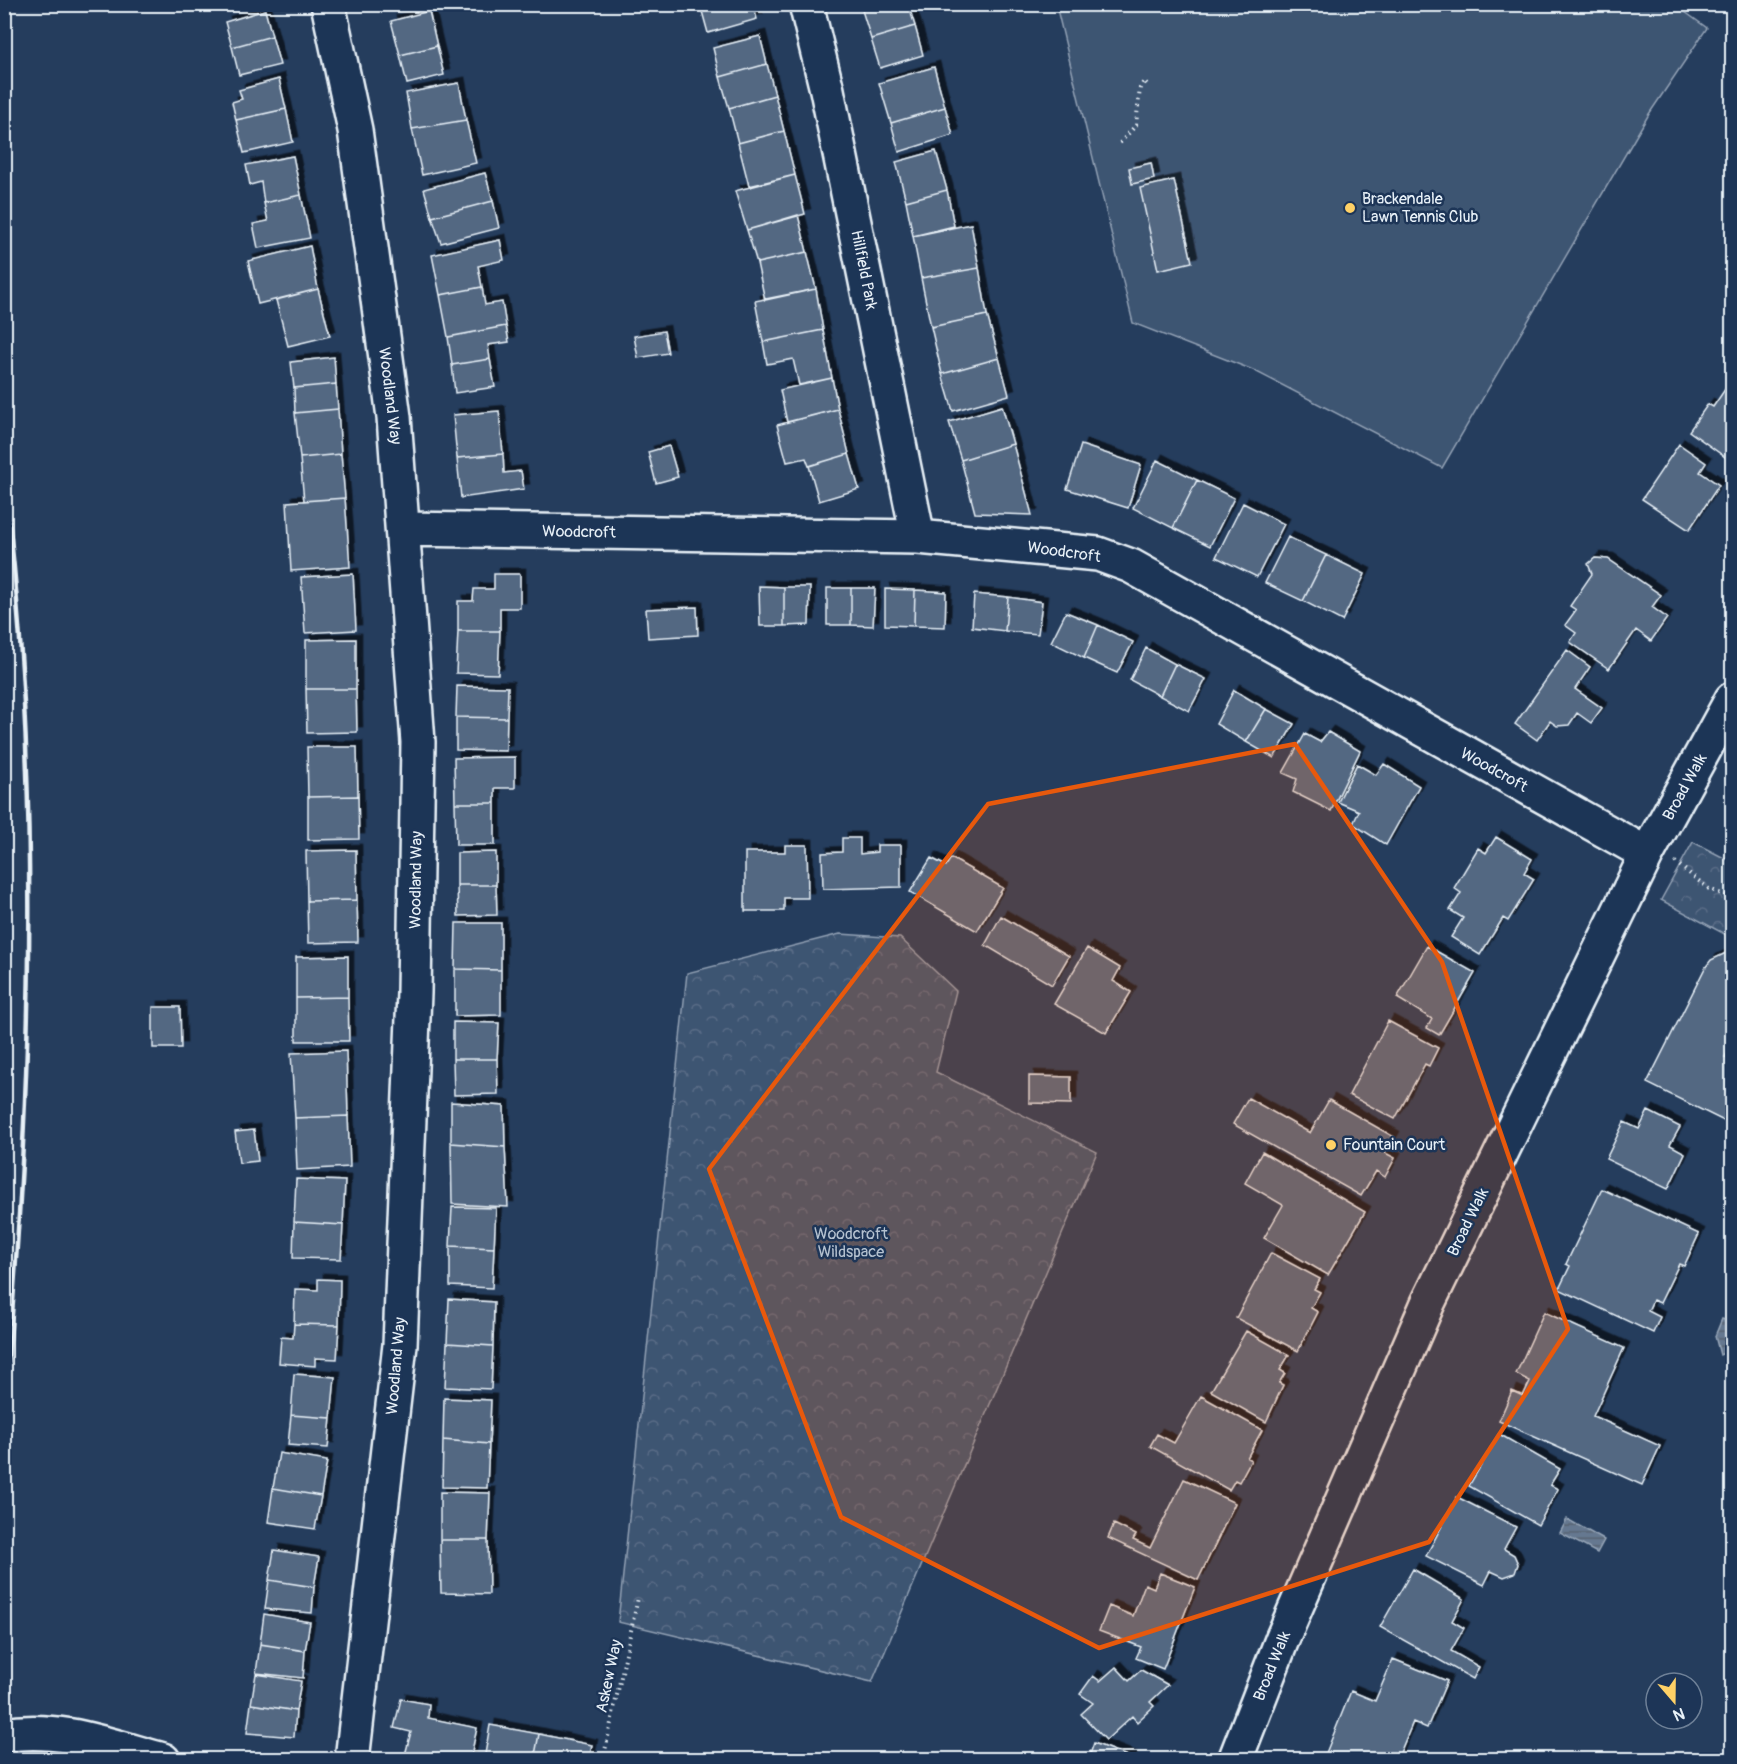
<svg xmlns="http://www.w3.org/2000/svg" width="1737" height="1764" font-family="Pangolin,sans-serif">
  <defs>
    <pattern id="park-crowns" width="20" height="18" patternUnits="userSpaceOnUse" patternTransform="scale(1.5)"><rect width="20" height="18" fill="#3e5472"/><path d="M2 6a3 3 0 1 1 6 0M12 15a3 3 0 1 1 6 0" fill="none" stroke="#5a6d87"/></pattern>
    <pattern id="water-rules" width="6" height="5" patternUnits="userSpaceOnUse" patternTransform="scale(1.5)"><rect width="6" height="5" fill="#657890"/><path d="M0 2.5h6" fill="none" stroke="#576270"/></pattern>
    <filter id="shadow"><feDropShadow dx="5.5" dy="-5.5" stdDeviation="0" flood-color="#0009"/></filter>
  </defs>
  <rect width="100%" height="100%" fill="#253d5d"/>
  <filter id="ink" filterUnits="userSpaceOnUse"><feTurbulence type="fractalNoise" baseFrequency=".0167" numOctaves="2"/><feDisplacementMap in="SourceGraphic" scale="12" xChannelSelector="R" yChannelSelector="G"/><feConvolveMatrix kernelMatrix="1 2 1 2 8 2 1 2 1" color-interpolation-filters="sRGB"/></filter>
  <g filter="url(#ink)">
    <!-- grass -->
    <path fill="#3e5472" stroke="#93a2b5" stroke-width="1.5" d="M1674 4 1707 28 1649 114 1442 468 1253 370 1133 323 1056 5Z"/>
    <!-- park -->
    <path fill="url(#park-crowns)" stroke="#93a2b5" stroke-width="1.5" d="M1693 842 1732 862V938L1661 900Z
      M840 934 900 938 956 991 936 1072 1097 1152 872 1682 618 1622 687 973Z"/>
    <!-- water -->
    <path fill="url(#water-rules)" stroke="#99a8ba" stroke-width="1.5" d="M1722 1319 1732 1322V1349L1720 1355 1715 1336Z
      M1567 1519 1604 1540 1597 1553 1560 1533Z"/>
    <!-- building -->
    <path fill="#536782" stroke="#e8f1f8" stroke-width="1.5" filter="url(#shadow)" d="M700 4H753L757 19 708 33Z
      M869 4H908L915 26 871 39 861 7Z
      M265 10 272 36 232 47 225 22Z
      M429 11 437 46 400 55 391 21Z
      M915 26 923 55 880 68 871 39Z
      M272 36 280 65 239 75 232 47Z
      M760 36 767 64 720 77 713 48Z
      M437 46 444 75 407 84 400 55Z
      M767 64 775 95 729 108 720 77Z
      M934 67 945 107 891 123 879 83Z
      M279 79 286 109 236 120 232 102 242 99 239 90Z
      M459 83 466 120 412 129 406 93Z
      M775 95 784 131 738 143 729 108Z
      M945 107 953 135 899 152 891 123Z
      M286 109 293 142 244 153 236 120Z
      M466 120 476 163 422 175 412 129Z
      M784 131 795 175 749 186 738 143Z
      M936 151 947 190 906 201 896 162Z
      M293 156 301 195 264 203 261 182 250 185 246 165Z
      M1151 163 1154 179 1132 184 1129 168Z
      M485 173 493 201 432 217 424 189Z
      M795 175 805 214 747 230 735 191Z
      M1174 180 1192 262 1158 270 1140 188Z
      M947 190 954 226 913 236 906 201Z
      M301 195 310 238 258 248 253 224 268 221 264 203Z
      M493 201 499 228 441 243 432 217Z
      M798 215 807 252 757 263 747 230Z
      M971 224 979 268 921 278 913 236Z
      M500 240 504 260 478 266 482 287 440 295 432 255Z
      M310 246 318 289 258 304 248 261Z
      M807 252 816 289 765 300 757 263Z
      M979 268 987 315 931 327 921 278Z
      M482 287 485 305 502 302 506 326 448 337 440 295Z
      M318 289 330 336 288 346 276 300Z
      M816 289 823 330 763 342 755 301Z
      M987 315 999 358 942 374 931 327Z
      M506 326 509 342 488 345 490 359 452 365 448 337Z
      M823 330 832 378 799 385 793 359 767 364 763 342Z
      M664 331 668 353 638 358 634 336Z
      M334 357 336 384 294 388 291 362Z
      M999 358 1009 395 953 411 942 374Z
      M490 359 495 387 455 393 452 365Z
      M832 378 838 409 787 422 780 390Z
      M1732 379V462L1689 431 1708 404 1713 407Z
      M336 384 338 409 295 413 294 388Z
      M1002 406 1013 444 961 460 949 422Z
      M338 409 341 454 300 458 295 413Z
      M838 409 849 454 809 466 806 458 787 462 777 425Z
      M499 411 503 454 457 458 453 415Z
      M1013 444 1032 515 975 513 961 460Z
      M1679 444 1706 463 1700 472 1719 485 1689 530 1642 499Z
      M1081 445 1141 465 1128 508 1067 489Z
      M669 446 678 477 656 483 648 452Z
      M341 454 345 498 304 501 300 458Z
      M503 454 504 473 521 471 524 489 461 498 457 458Z
      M849 454 859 489 819 501 809 466Z
      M1157 460 1197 480 1173 528 1133 508Z
      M1197 480 1234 498 1210 546 1173 528Z
      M345 498 350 567 291 571 287 502Z
      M1243 503 1284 524 1257 577 1216 557Z
      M1288 537 1326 555 1303 601 1265 583Z
      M1326 555 1365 574 1342 621 1303 601Z
      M1595 558 1608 559 1661 595 1652 607 1667 618 1651 641 1636 630 1609 669 1570 642 1576 633 1565 625 1576 610 1570 606 1592 574 1588 564Z
      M353 574 356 630 305 633 301 577Z
      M494 574H520V608H500V631H458V601H473L474 589H494Z
      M759 586 784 587V626H760Z
      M784 587H810L809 625 784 626Z
      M827 588H851V625H827Z
      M851 588H875L873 626 851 625Z
      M885 589 915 590 914 626 885 625Z
      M915 590 946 592 945 627 914 626Z
      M974 594 1008 597 1005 631 972 627Z
      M1008 597 1042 602 1038 634 1005 631Z
      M697 607 698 635 648 638 646 609Z
      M1066 612 1098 625 1084 658 1051 642Z
      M1098 625 1133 642 1117 673 1084 658Z
      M458 631H500L498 674 456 673Z
      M356 639V689H306V640Z
      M1146 648 1175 664 1160 696 1130 680Z
      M1567 650 1590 667 1575 689 1602 708 1591 723 1577 713 1569 725 1557 726 1550 721 1537 740 1515 724Z
      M1175 664 1206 679 1189 711 1160 696Z
      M457 686 508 687 507 718 456 717Z
      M306 689H356L357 732 307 733Z
      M1234 690 1266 709 1246 742 1216 724Z
      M1266 709 1294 724 1274 758 1246 742Z
      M456 717 507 718 506 751 456 750Z
      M1328 732 1360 751 1331 811 1293 792 1297 779 1283 773 1305 734 1320 742Z
      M307 747H357L358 796 308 797Z
      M515 757V788H495V803H455L454 758Z
      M1357 764 1376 775 1384 764 1419 786 1386 845 1353 824 1359 811 1338 802Z
      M358 796 359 839 308 840V797Z
      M455 803H495V845H456Z
      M1496 837 1532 859 1524 873 1534 879 1508 921 1503 918 1480 955 1451 937 1463 918 1450 910 1461 893 1454 888 1478 848 1486 853Z
      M842 838H860V854L877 852V845H901V887L823 889 822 853 842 852Z
      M785 845H807L808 898H784V911H745V852H785Z
      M356 850 357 900 307 901 306 851Z
      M496 852V885H457V853Z
      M931 858 946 866 951 858 1003 888 977 931 910 892Z
      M457 885H496L497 915 458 916Z
      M357 900 358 942 308 943 307 901Z
      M1001 916 1069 956 1052 985 985 945Z
      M456 923H501V970L455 969Z
      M1427 946 1475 973 1439 1035 1427 1028 1432 1019 1397 998Z
      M1087 948 1120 968 1113 981 1131 992 1106 1033 1054 1004Z
      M1728 952 1732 953V1043L1725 1057 1732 1060V1125L1647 1083 1705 968 1711 960Z
      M348 956V997L296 998V957Z
      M455 969 501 970V1015L455 1016Z
      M348 997 349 1041H296V998Z
      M153 1007H180L181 1048H153Z
      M1388 1021 1438 1048 1429 1066 1425 1064 1395 1119 1349 1095Z
      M453 1022 499 1023 497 1059H453Z
      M346 1051 348 1116 295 1118 291 1053Z
      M453 1059H497L498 1094 454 1095Z
      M1029 1076 1071 1077V1104L1029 1103Z
      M1248 1098 1310 1133 1329 1100 1394 1137 1385 1153 1395 1158 1385 1177 1376 1171 1361 1196 1233 1124Z
      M451 1102 504 1106 505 1147 451 1143Z
      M1648 1111 1680 1127 1670 1145 1685 1153 1668 1189 1606 1159 1624 1122 1639 1129Z
      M348 1116 350 1167 297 1170 295 1118Z
      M254 1130 258 1161 239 1163 235 1132Z
      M451 1143 505 1147 508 1207 452 1204Z
      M1262 1152 1365 1212 1328 1275 1264 1238 1283 1205 1245 1183Z
      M296 1179 345 1181 343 1225 294 1222Z
      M1602 1189 1699 1234 1684 1266 1679 1264 1660 1303 1653 1300 1648 1311 1660 1317 1653 1333 1559 1289 1570 1266 1566 1264Z
      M452 1207 496 1208 494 1248 450 1246Z
      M294 1222 343 1225 341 1259 293 1258Z
      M450 1246 494 1248 492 1288 450 1286Z
      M1271 1253 1320 1279 1314 1289 1320 1292 1311 1308 1318 1312 1298 1351 1236 1318Z
      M318 1279 340 1280 339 1325 294 1324 295 1289 318 1290Z
      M449 1299 494 1302 493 1346 447 1343Z
      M1544 1312 1624 1348 1593 1416 1660 1446 1642 1485 1499 1421 1512 1391 1523 1396 1530 1381 1516 1374Z
      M294 1324 339 1325 337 1359 315 1358V1366L279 1363 281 1337 293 1338Z
      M1246 1331 1289 1355 1280 1370 1285 1373 1279 1383 1283 1385 1266 1422 1211 1391Z
      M447 1343 493 1346 491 1389 445 1387Z
      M294 1374 335 1377 331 1418 291 1415Z
      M1201 1396 1262 1430 1247 1458 1251 1460 1239 1482 1235 1480 1229 1490 1150 1446 1157 1434 1174 1443Z
      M444 1398 491 1400 489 1444 443 1440Z
      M291 1415 331 1418 328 1448 288 1445Z
      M1499 1434 1560 1469 1550 1485 1558 1489 1538 1525 1469 1486Z
      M443 1440 489 1444 487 1488 442 1487Z
      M279 1453 327 1461 321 1496 273 1488Z
      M1184 1479 1235 1503 1198 1580 1108 1538 1114 1524 1136 1535 1133 1540 1150 1548Z
      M273 1488 321 1496 315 1529 268 1522Z
      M440 1492 490 1493 488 1540H440Z
      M1457 1497 1516 1527 1504 1549 1514 1555 1518 1564 1515 1573 1504 1577 1491 1571 1484 1585 1426 1556Z
      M440 1540H488L489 1594 441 1593Z
      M274 1550 319 1557 314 1587 269 1580Z
      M1413 1569 1464 1599 1452 1621 1464 1628 1451 1651 1479 1667 1473 1679 1380 1627Z
      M1160 1573 1195 1587 1163 1669 1136 1658 1141 1647 1099 1631 1109 1606 1133 1616 1145 1584 1154 1588Z
      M269 1580 314 1587 312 1613 265 1609Z
      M264 1614 310 1622 305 1651 260 1644Z
      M260 1644 305 1651 303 1678 256 1673Z
      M1393 1659 1447 1681 1427 1728 1413 1722 1397 1760 1324 1758 1351 1691 1375 1701Z
      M1116 1667 1129 1681 1141 1670 1168 1685 1150 1702 1154 1706 1137 1722 1132 1716 1106 1740 1081 1714 1093 1703 1080 1694 1093 1676 1100 1681Z
      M256 1674 301 1681 296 1711 251 1704Z
      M401 1699 429 1704 428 1718 477 1728 470 1760H423L405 1755 411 1732 394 1728Z
      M251 1704 296 1711 294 1737 247 1733Z
      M490 1725 539 1734 534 1760H484Z
      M539 1734 592 1745 589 1760H534Z
      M1094 1743 1132 1758 1131 1760H1088Z"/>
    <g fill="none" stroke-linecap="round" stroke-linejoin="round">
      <defs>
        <path id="street" d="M328 4 355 130 394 417 418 742 414 993 400 1345 352 1760
          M806 4 827 90 918 537
          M404 529 918 537 1098 554 1131 566 1647 854
          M4 1735C58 1725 111 1746 163 1760
          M1235 1760 1283 1637 1428 1303 1647 854 1732 699"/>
      </defs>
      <!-- street casing -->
      <use href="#street" stroke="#e8f1f8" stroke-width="38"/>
      <!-- path -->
      <path stroke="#e8f1f8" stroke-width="4" stroke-dasharray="1.5 4.5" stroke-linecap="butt" d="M1120 143 1136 125 1140 88 1144 81 1147 84
        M1675 862 1709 889 1732 898
        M603 1760 638 1598"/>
      <!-- street -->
      <use href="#street" stroke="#1d3557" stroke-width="33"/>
      <!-- rail -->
      <path stroke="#e8f1f8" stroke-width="4.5" d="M4 477C43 787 32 1100 4 1410
        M4 685V968"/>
    </g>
  </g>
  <!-- marked area -->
  <path fill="#e8590c" fill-opacity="0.2" stroke="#e8590c" stroke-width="4.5" stroke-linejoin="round" d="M1295 744 1442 962 1568 1329 1429 1542 1099 1648 841 1517 709 1169 988 804Z"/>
  <!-- markers -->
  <g fill="#ffd166" stroke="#1d3557" stroke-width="2">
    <circle cx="1350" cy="208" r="6"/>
    <circle cx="1331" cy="1145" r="6"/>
  </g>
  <g text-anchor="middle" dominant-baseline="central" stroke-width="5" stroke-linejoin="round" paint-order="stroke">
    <!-- poi labels -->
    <g font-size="16" fill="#e8f1f8" stroke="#1d3557" text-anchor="start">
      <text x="1362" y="199">Brackendale<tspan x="1362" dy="18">Lawn Tennis Club</tspan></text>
      <text x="1343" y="1145">Fountain Court</text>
    </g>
    <!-- street labels -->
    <g font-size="16" fill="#e8f1f8" stroke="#1d3557">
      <text transform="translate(864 270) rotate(79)">Hillfield Park</text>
      <text transform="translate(390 396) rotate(83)">Woodland Way</text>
      <text transform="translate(579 532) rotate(1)">Woodcroft</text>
      <text transform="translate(1064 552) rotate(8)">Woodcroft</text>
      <text transform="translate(1494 770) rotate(29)">Woodcroft</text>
      <text transform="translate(1685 787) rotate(-61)">Broad Walk</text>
      <text transform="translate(416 880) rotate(-89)">Woodland Way</text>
      <text transform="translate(1468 1222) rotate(-64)">Broad Walk</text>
      <text transform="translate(396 1366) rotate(-85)">Woodland Way</text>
      <text transform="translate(1272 1666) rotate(-68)">Broad Walk</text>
      <text transform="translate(609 1676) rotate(-78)">Askew Way</text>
    </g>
    <!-- park labels -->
    <g font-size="16" fill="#b5c2d0" stroke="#1d3557">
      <text x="851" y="1234">Woodcroft<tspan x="851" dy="18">Wildspace</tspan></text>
    </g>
  </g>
  <!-- margin -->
  <rect width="1737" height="1764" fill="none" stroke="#1d3557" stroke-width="24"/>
  <rect x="12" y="12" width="1713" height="1740" fill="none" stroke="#e8f1f8" stroke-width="2" filter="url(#ink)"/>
  <!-- north arrow -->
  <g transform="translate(1674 1701) rotate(160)"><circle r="28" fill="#1d3557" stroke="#6e8097" stroke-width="1.5"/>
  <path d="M0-4.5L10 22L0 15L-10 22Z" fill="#ffd166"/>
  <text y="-9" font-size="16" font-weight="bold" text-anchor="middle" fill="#e8f1f8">N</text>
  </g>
</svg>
